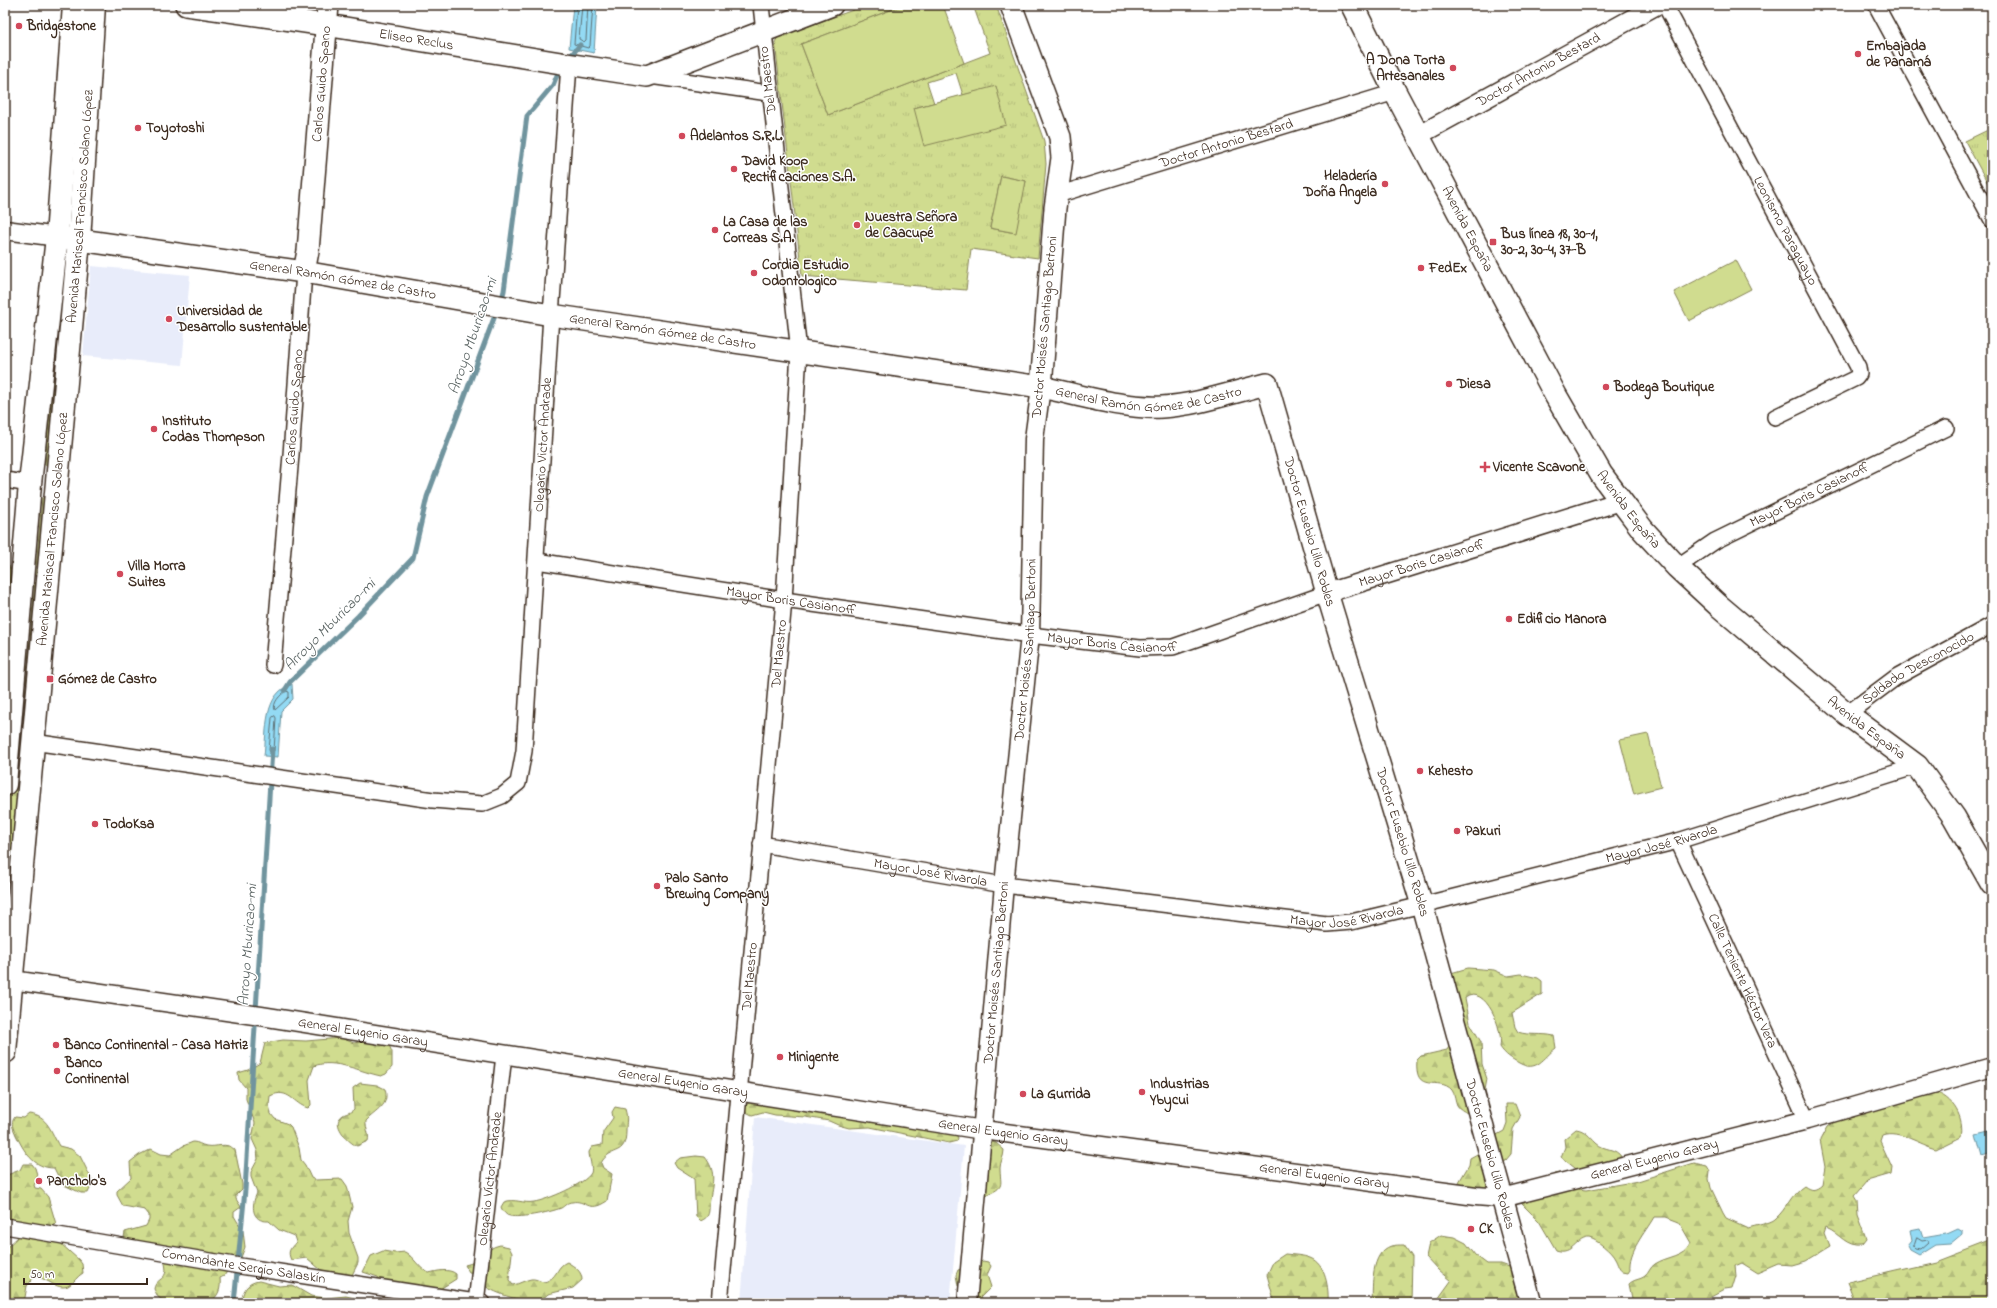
<svg xmlns="http://www.w3.org/2000/svg" width="1997" height="1308" font-family="'Indie Flower',sans-serif">
  <defs>
    <pattern id="grass-tufts" width="24" height="20" patternUnits="userSpaceOnUse"><rect width="24" height="20" fill="#d0dc8f"/><path d="M3 7l-1-3M5 7V3M7 7l1-3M15 17l-1-3M17 17v-4M19 17l1-3" fill="none" stroke="#b4bd7b"/></pattern>
    <pattern id="forest-firs" width="22" height="20" patternUnits="userSpaceOnUse"><rect width="22" height="20" fill="#d0dc8f"/><path d="M5 1l3.5 6h-7zM16 11l3.5 6h-7z" fill="#b4bd7b"/></pattern>
  </defs>
  <rect width="100%" height="100%" fill="#fff"/>
  <filter id="ink" filterUnits="userSpaceOnUse"><feTurbulence type="fractalNoise" baseFrequency=".025" numOctaves="2"/><feDisplacementMap in="SourceGraphic" scale="8" xChannelSelector="R" yChannelSelector="G"/><feConvolveMatrix kernelMatrix="1 2 1 2 8 2 1 2 1" color-interpolation-filters="sRGB"/></filter>
  <g filter="url(#ink)">
    <!-- built -->
    <path fill="#e8ecfa" d="M91 266 190 275 182 365 83 356Z
      M755 1117 964 1146 950 1303H741Z"/>
    <!-- grass -->
    <path fill="url(#grass-tufts)" stroke="#868356" fill-rule="evenodd" d="M867 5H904L801 44 828 115 990 53 973 5H996L1044 141 1046 164 1038 258 971 249 966 290 802 276 775 42 778 37ZM956 73 963 95 996 87 914 108 934 103 927 82ZM1001 176 1026 181 1015 233 990 228Z
      M1992 128V191L1965 141Z
      M64 257 68 259 48 467 45 465 62 259Z
      M46 497 5 934 42 498Z"/>
    <!-- forest -->
    <path fill="url(#forest-firs)" stroke="#868356" d="M5 562C11 567 12 572 11 580L17 581 5 697Z
      M19 740 26 749 14 866 5 864V741Z
      M1468 968 1494 970 1508 976 1521 974 1538 978 1542 981V994L1512 1013 1515 1027 1518 1032C1529 1036 1542 1033 1554 1036L1556 1048C1543 1058 1537 1073 1519 1063 1512 1059 1505 1055 1500 1047 1504 1031 1486 983 1465 998L1470 1023 1481 1042 1482 1064 1487 1079 1485 1090 1475 1110 1467 1113C1464 1111 1459 1109 1457 1105 1455 1101 1455 1094 1452 1090 1439 1075 1414 1096 1417 1060L1421 1056 1447 1050 1450 1045 1451 973Z
      M341 1038 354 1043 364 1041 388 1043 392 1052V1067L386 1074 381 1076C361 1072 334 1058 314 1066L309 1080 311 1105 308 1108C293 1104 289 1087 270 1096L269 1105 271 1114 275 1119 288 1124 291 1127 299 1148 301 1160 305 1165 311 1178 315 1180 342 1179 347 1186 352 1207 348 1221 349 1233 358 1258V1263L351 1277 321 1270 307 1258 291 1260C287 1251 290 1249 296 1242L294 1236 279 1230 269 1221C251 1222 251 1205 257 1193L251 1177V1172L258 1159 257 1150 252 1139 255 1123 246 1099V1088L239 1080 238 1073 248 1070 260 1063 265 1043 283 1040 306 1041Z
      M360 1083 377 1085 385 1089C390 1106 376 1110 366 1121 365 1128 370 1134 368 1141L357 1146C349 1143 333 1126 340 1118 343 1113 350 1114 354 1109L353 1088Z
      M1934 1092C1953 1097 1965 1118 1961 1137L1937 1149C1920 1145 1899 1129 1882 1135L1880 1141 1892 1167 1891 1174 1867 1181 1854 1196 1857 1201 1858 1216 1867 1240 1863 1245C1845 1247 1841 1234 1826 1228L1824 1234 1829 1247 1806 1261 1792 1265 1779 1264 1758 1273 1742 1263 1735 1266 1736 1276 1732 1289 1725 1290 1710 1298 1709 1303H1633L1629 1284C1634 1279 1640 1280 1645 1276 1649 1273 1650 1267 1655 1264 1667 1256 1685 1257 1691 1243L1679 1222 1666 1217H1654C1645 1233 1628 1251 1630 1270L1628 1273 1623 1272C1618 1269 1618 1264 1615 1259 1612 1252 1596 1239 1589 1238 1575 1237 1573 1256 1556 1250L1539 1221 1521 1203 1517 1193 1551 1178 1554 1174 1559 1173 1578 1189 1586 1190 1638 1181 1694 1163 1707 1166 1710 1171 1709 1179 1711 1188 1723 1213 1726 1218 1748 1228C1754 1226 1771 1223 1775 1219 1787 1209 1790 1195 1804 1186 1811 1191 1815 1191 1822 1185L1825 1167 1820 1140 1827 1127 1832 1123 1853 1115Z
      M751 1101 956 1134 958 1138 957 1141 949 1143 870 1127 849 1128 838 1125 829 1121 805 1117 775 1115 763 1112 752 1115 744 1111V1107Z
      M1506 1104H1515L1520 1117 1513 1129 1511 1154C1501 1165 1495 1180 1484 1190L1461 1185 1459 1182 1469 1165 1470 1158 1479 1153 1491 1138 1504 1131 1507 1123Z
      M615 1107 625 1109C628 1119 626 1121 626 1131 626 1158 611 1145 601 1163L603 1168 612 1174 607 1201C588 1214 586 1199 572 1202 567 1202 565 1206 561 1208 551 1212 516 1220 507 1215 504 1213 502 1210 501 1207L504 1202C515 1198 523 1204 534 1202 547 1200 585 1184 591 1173 593 1168 589 1158 589 1152L592 1147 602 1145 603 1132 613 1118 612 1112Z
      M29 1114C48 1116 51 1132 59 1146L71 1149 80 1156 93 1182 88 1193H81L62 1184 54 1168C33 1168 24 1151 16 1135 13 1128 10 1123 15 1117L24 1118Z
      M1576 1129C1585 1130 1590 1137 1596 1143 1604 1151 1616 1147 1622 1158L1580 1172 1561 1157 1565 1147 1564 1139Z
      M193 1142C198 1142 201 1145 206 1146 217 1148 226 1141 235 1150L242 1184V1189L236 1195V1199L241 1207 234 1212V1216L243 1231 245 1247 240 1260 231 1266 224 1276 220 1278C221 1289 219 1296 209 1303H167L158 1297 154 1289C156 1276 171 1282 164 1260L134 1256 122 1248 125 1232 146 1226 149 1220V1215L145 1210 123 1206 117 1195V1191L131 1178 130 1162 139 1155 151 1149 161 1154 170 1155 183 1146Z
      M990 1142 996 1143 1004 1150C1004 1157 1000 1162 1000 1168 1000 1185 1006 1187 986 1195L981 1193 985 1145Z
      M696 1156 705 1157C716 1171 713 1182 710 1198 708 1209 712 1217 700 1221L696 1217 694 1179 677 1168 674 1163 680 1158Z
      M23 1164H32L35 1168 38 1178 34 1185 35 1188 41 1189 48 1197 56 1224 47 1227 5 1231V1178L7 1175 20 1170Z
      M1441 1235 1454 1237 1466 1243 1475 1255 1487 1264H1501L1515 1269 1534 1303H1439L1438 1299 1451 1281 1438 1270 1426 1257 1429 1243Z
      M19 1236H29L60 1243 79 1260 82 1264 83 1273C77 1276 74 1283 68 1286 57 1291 45 1276 34 1277L27 1286 24 1303H5V1249Z
      M1989 1241 1992 1246V1303H1856L1848 1282 1935 1262Z
      M500 1245 509 1247 512 1253 509 1280 513 1285C519 1284 525 1280 531 1279 539 1278 541 1285 549 1280 558 1275 557 1266 567 1262 575 1267 582 1271 582 1280L573 1288 548 1294 539 1302C527 1304 494 1293 485 1286 481 1283 478 1277 475 1273L469 1272 465 1265C482 1262 484 1248 500 1245Z
      M1404 1245 1412 1257 1411 1303H1372C1373 1286 1370 1253 1391 1246 1394 1245 1400 1245 1404 1245Z
      M383 1251 395 1253 405 1252C415 1258 418 1268 429 1273 437 1271 449 1268 456 1274V1279L440 1289 380 1281 378 1277 363 1272 371 1256Z
      M1285 1254C1293 1255 1303 1255 1310 1258 1326 1264 1329 1289 1328 1303H1275L1267 1275 1273 1262Z
      M983 1261 988 1262 991 1266 987 1275 991 1287 981 1297 984 1303H974L963 1288 958 1286 956 1275 958 1270Z
      M259 1281 279 1286 292 1285 311 1296 326 1298 346 1296 375 1303H241C243 1291 246 1283 259 1281Z"/>
    <!-- garden -->
    <path fill="#d0dc8f" stroke="#868356" d="M904 5H943L964 63 828 115 801 44Z
      M996 86 1006 125 924 146 914 108Z
      M1001 176 1026 181 1016 233 990 228Z
      M1736 260 1751 289 1689 321 1674 292Z
      M1648 734 1661 787 1634 794 1620 740Z"/>
    <!-- water -->
    <path fill="#93daf4" stroke="#70949e" d="M573 5H597L594 53 569 48Z
      M292 684 293 699 281 711 278 757 264 756C267 730 263 694 292 684Z
      M1989 1132 1992 1144V1154L1982 1157 1976 1135Z
      M1920 1228 1923 1237 1946 1233 1957 1228 1962 1231V1234L1950 1244 1935 1245 1919 1255 1910 1250 1908 1246 1912 1241 1910 1230Z"/>
    <g fill="none" stroke-linecap="round" stroke-linejoin="round">
      <!-- shore -->
      <path stroke="#5e7074" stroke-width="1" d="M577 5 574 44 588 48 590 46 593 5
        M582 5 579 39 584 42 586 40 588 5
        M286 691 289 692V697L275 710C272 703 280 695 286 691Z
        M275 716 276 718 274 751 270 752 269 750 272 718Z
        M1917 1238 1922 1241 1928 1240 1929 1243 1921 1250 1916 1249 1914 1247Z"/>
      <!-- stream -->
      <path stroke="#70949e" stroke-width="5" d="M568 59 580 45
        M501 301 504 291 527 116 553 85 560 68
        M285 690 290 682 358 616 413 558 427 497 497 310
        M234 1303 245 1190 272 749"/>
      <defs>
        <g id="minor">
          <path id="s1" d="M1665 5 1858 367 1859 374 1856 378 1775 417"/>
          <path d="M1876 5 1992 220"/>
          <path d="M650 76 769 93"/>
          <path id="s2" d="M1057 195 1395 92"/>
          <path d="M5 480 30 484"/>
          <path id="s3" d="M537 561 784 600 1030 635 1140 648 1173 647 1327 593"/>
          <path id="s4" d="M1677 567 1715 541 1946 428"/>
          <path id="s5" d="M273 665 291 455 304 272"/>
          <path id="s6" d="M1847 714 1895 678 1992 625"/>
          <path id="s7" d="M33 742 433 800 482 804 502 796 518 783 524 751 551 315 569 65"/>
          <path id="s8" d="M1678 841 1807 1120"/>
          <path id="s9" d="M761 844 1004 885 1327 924 1351 922 1422 905 1678 841 1917 766"/>
          <path id="s10" d="M5 1226 240 1266 482 1303"/>
          <path id="s11" d="M476 1303 504 1055"/>
          <path id="s12" d="M720 1303 784 600 799 352 761 5"/>
        </g>
        <g id="tertiary">
          <path id="s13" d="M1419 135 1657 5"/>
          <path d="M5 230 66 238"/>
          <path id="s14" d="M1327 593 1621 501"/>
          <path id="s15" d="M5 979 261 1016 983 1130 1476 1196 1502 1198 1807 1120 1992 1067"/>
          <path id="s16" d="M967 1303 1004 885 1030 635 1034 439 1041 387"/>
        </g>
        <g id="secondary">
          <path id="s17" d="M186 5 326 25 567 64 647 76 832 5"/>
          <path d="M1011 5 1060 137 1062 158 1055 208 1041 387"/>
          <path id="s18" d="M66 238 304 272 551 315 1041 387C1080 395 1122 409 1162 407 1197 405 1233 392 1267 384L1327 593 1422 905 1531 1303"/>
          <path id="s19" d="M304 272 308 251 328 5"/>
        </g>
        <g id="primary">
          <path id="s20" d="M1352 5 1395 92 1556 396 1601 474 1621 501 1643 530 1677 567 1718 605 1847 714 1917 766 1954 817 1992 884"/>
        </g>
        <g id="trunk">
          <path d="M5 784 30 484 57 237 74 5"/>
          <path id="s21" d="M5 1052 79 240 94 5"/>
        </g>
      </defs>
      <!-- minor casing -->
      <use href="#minor" stroke="#3b2a1e" stroke-width="18"/>
      <!-- tertiary casing -->
      <use href="#tertiary" stroke="#3b2a1e" stroke-width="21"/>
      <!-- secondary casing -->
      <use href="#secondary" stroke="#3b2a1e" stroke-width="24"/>
      <!-- primary casing -->
      <use href="#primary" stroke="#3b2a1e" stroke-width="25"/>
      <!-- trunk casing -->
      <use href="#trunk" stroke="#3b2a1e" stroke-width="25"/>
      <!-- minor -->
      <use href="#minor" stroke="#fff" stroke-width="15"/>
      <!-- tertiary -->
      <use href="#tertiary" stroke="#fff" stroke-width="18"/>
      <!-- secondary -->
      <use href="#secondary" stroke="#fff" stroke-width="21"/>
      <!-- primary -->
      <use href="#primary" stroke="#fff" stroke-width="22"/>
      <!-- trunk -->
      <use href="#trunk" stroke="#fff" stroke-width="22"/>
    </g>
  </g>
  <!-- markers -->
  <g fill="#d1495b" stroke="#fff" stroke-width="1.5">
    <circle cx="19" cy="26" r="4"/>
    <circle cx="1858" cy="54" r="4"/>
    <circle cx="1453" cy="68" r="4"/>
    <circle cx="138" cy="128" r="4"/>
    <circle cx="682" cy="136" r="4"/>
    <circle cx="734" cy="169" r="4"/>
    <circle cx="1385" cy="184" r="4"/>
    <circle cx="857" cy="225" r="4"/>
    <circle cx="715" cy="230" r="4"/>
    <rect x="1489" y="238" width="8" height="8" rx="2"/>
    <circle cx="1421" cy="268" r="4"/>
    <circle cx="754" cy="273" r="4"/>
    <circle cx="169" cy="319" r="4"/>
    <circle cx="1449" cy="384" r="4"/>
    <circle cx="1606" cy="387" r="4"/>
    <circle cx="154" cy="429" r="4"/>
    <path d="M1483 461h4v4h4v4h-4v4h-4v-4h-4v-4h4z"/>
    <circle cx="120" cy="574" r="4"/>
    <circle cx="1509" cy="619" r="4"/>
    <rect x="46" y="675" width="8" height="8" rx="2"/>
    <circle cx="1420" cy="771" r="4"/>
    <circle cx="95" cy="824" r="4"/>
    <circle cx="1457" cy="831" r="4"/>
    <circle cx="657" cy="886" r="4"/>
    <circle cx="56" cy="1045" r="4"/>
    <circle cx="780" cy="1057" r="4"/>
    <circle cx="57" cy="1071" r="4"/>
    <circle cx="1142" cy="1092" r="4"/>
    <circle cx="1023" cy="1094" r="4"/>
    <circle cx="39" cy="1181" r="4"/>
    <circle cx="1471" cy="1229" r="4"/>
  </g>
  <g text-anchor="middle" dominant-baseline="central" stroke-width="3" stroke-linejoin="round" paint-order="stroke">
    <!-- poi labels -->
    <g font-size="14" font-weight="bold" fill="#3b2a1e" stroke="#fff" text-anchor="start">
      <text x="27" y="26">Bridgestone</text>
      <text x="1866" y="46">Embajada<tspan x="1866" dy="16">de Panamá</tspan></text>
      <text x="1445" y="60" text-anchor="end">A Dona Torta<tspan x="1445" dy="16">Artesanales</tspan></text>
      <text x="146" y="128">Toyotoshi</text>
      <text x="690" y="136">Adelantos S.R.L.</text>
      <text x="742" y="161">David Koop<tspan x="742" dy="16">Rectificaciones S.A.</tspan></text>
      <text x="1377" y="176" text-anchor="end">Heladería<tspan x="1377" dy="16">Doña Angela</tspan></text>
      <text x="865" y="217">Nuestra Señora<tspan x="865" dy="16">de Caacupé</tspan></text>
      <text x="723" y="222">La Casa de las<tspan x="723" dy="16">Correas S.A.</tspan></text>
      <text x="1501" y="234">Bus línea 18, 30-1,<tspan x="1501" dy="16">30-2, 30-4, 37-B</tspan></text>
      <text x="762" y="265">Cordia Estudio<tspan x="762" dy="16">Odontologico</tspan></text>
      <text x="1429" y="268">FedEx</text>
      <text x="177" y="311">Universidad de<tspan x="177" dy="16">Desarrollo sustentable</tspan></text>
      <text x="1457" y="384">Diesa</text>
      <text x="1614" y="387">Bodega Boutique</text>
      <text x="162" y="421">Instituto<tspan x="162" dy="16">Codas Thompson</tspan></text>
      <text x="1493" y="467">Vicente Scavone</text>
      <text x="128" y="566">Villa Morra<tspan x="128" dy="16">Suites</tspan></text>
      <text x="1517" y="619">Edificio Manora</text>
      <text x="58" y="679">Gómez de Castro</text>
      <text x="1428" y="771">Kehesto</text>
      <text x="103" y="824">TodoKsa</text>
      <text x="1465" y="831">Pakuri</text>
      <text x="665" y="878">Palo Santo<tspan x="665" dy="16">Brewing Company</tspan></text>
      <text x="64" y="1045">Banco Continental - Casa Matriz</text>
      <text x="788" y="1057">Minigente</text>
      <text x="65" y="1063">Banco<tspan x="65" dy="16">Continental</tspan></text>
      <text x="1150" y="1084">Industrias<tspan x="1150" dy="16">Ybycui</tspan></text>
      <text x="1031" y="1094">La Gurrida</text>
      <text x="47" y="1181">Pancholo's</text>
      <text x="1479" y="1229">CK</text>
    </g>
    <!-- street labels -->
    <g font-size="14" fill="#3b2a1e" stroke="#fff">
      <text stroke="none"><textPath href="#s17" startOffset="233">Eliseo Reclus</textPath></text>
      <text stroke="none"><textPath href="#s13" startOffset="136">Doctor Antonio Bestard</textPath></text>
      <text transform="translate(768 80) rotate(-97)">Del Maestro</text>
      <text stroke="none"><textPath href="#s19" startOffset="189">Carlos Guido Spano</textPath></text>
      <text stroke="none"><textPath href="#s2" startOffset="177">Doctor Antonio Bestard</textPath></text>
      <text stroke="none"><textPath href="#s21" startOffset="849">Avenida Mariscal Francisco Solano López</textPath></text>
      <text stroke="none"><textPath href="#s20" startOffset="252">Avenida España</textPath></text>
      <text stroke="none"><textPath href="#s1" startOffset="256">Leonismo Paraguayo</textPath></text>
      <text stroke="none"><textPath href="#s18" startOffset="280">General Ramón Gómez de Castro</textPath></text>
      <text transform="translate(1045 327) rotate(-85)">Doctor Moisés Santiago Bertoni</text>
      <text stroke="none"><textPath href="#s18" startOffset="604">General Ramón Gómez de Castro</textPath></text>
      <text stroke="none"><textPath href="#s18" startOffset="1096">General Ramón Gómez de Castro</textPath></text>
      <text stroke="none"><textPath href="#s5" startOffset="259">Carlos Guido Spano</textPath></text>
      <text stroke="none"><textPath href="#s7" startOffset="835">Olegario Victor Andrade</textPath></text>
      <text stroke="none"><textPath href="#s4" startOffset="151">Mayor Boris Casianoff</textPath></text>
      <text stroke="none"><textPath href="#s20" startOffset="576">Avenida España</textPath></text>
      <text stroke="none"><textPath href="#s21" startOffset="525">Avenida Mariscal Francisco Solano López</textPath></text>
      <text stroke="none"><textPath href="#s18" startOffset="1371">Doctor Eusebio Lillo Robles</textPath></text>
      <text stroke="none"><textPath href="#s14" startOffset="99">Mayor Boris Casianoff</textPath></text>
      <text stroke="none"><textPath href="#s3" startOffset="257">Mayor Boris Casianoff</textPath></text>
      <text stroke="none"><textPath href="#s3" startOffset="581">Mayor Boris Casianoff</textPath></text>
      <text stroke="none"><textPath href="#s16" startOffset="656">Doctor Moisés Santiago Bertoni</textPath></text>
      <text stroke="none"><textPath href="#s12" startOffset="652">Del Maestro</textPath></text>
      <text stroke="none"><textPath href="#s6" startOffset="85">Soldado Desconocido</textPath></text>
      <text stroke="none"><textPath href="#s20" startOffset="900">Avenida España</textPath></text>
      <text stroke="none"><textPath href="#s18" startOffset="1695">Doctor Eusebio Lillo Robles</textPath></text>
      <text stroke="none"><textPath href="#s9" startOffset="916">Mayor José Rivarola</textPath></text>
      <text stroke="none"><textPath href="#s9" startOffset="172">Mayor José Rivarola</textPath></text>
      <text stroke="none"><textPath href="#s9" startOffset="592">Mayor José Rivarola</textPath></text>
      <text stroke="none"><textPath href="#s16" startOffset="332">Doctor Moisés Santiago Bertoni</textPath></text>
      <text stroke="none"><textPath href="#s12" startOffset="328">Del Maestro</textPath></text>
      <text stroke="none"><textPath href="#s8" startOffset="154">Calle Teniente Héctor Vera</textPath></text>
      <text stroke="none"><textPath href="#s15" startOffset="362">General Eugenio Garay</textPath></text>
      <text stroke="none"><textPath href="#s15" startOffset="686">General Eugenio Garay</textPath></text>
      <text stroke="none"><textPath href="#s15" startOffset="1010">General Eugenio Garay</textPath></text>
      <text stroke="none"><textPath href="#s18" startOffset="2019">Doctor Eusebio Lillo Robles</textPath></text>
      <text stroke="none"><textPath href="#s15" startOffset="1670">General Eugenio Garay</textPath></text>
      <text stroke="none"><textPath href="#s15" startOffset="1334">General Eugenio Garay</textPath></text>
      <text stroke="none"><textPath href="#s11" startOffset="125">Olegario Víctor Andrade</textPath></text>
      <text stroke="none"><textPath href="#s10" startOffset="242">Comandante Sergio Salaskín</textPath></text>
    </g>
    <!-- water labels -->
    <g font-size="15" font-style="italic" fill="#555f5e" stroke="#fff">
      <text transform="translate(473 336) rotate(-71)">Arroyo Mburicao-mi</text>
      <text transform="translate(330 625) rotate(-45)">Arroyo Mburicao-mi</text>
      <text transform="translate(248 945) rotate(-86)">Arroyo Mburicao-mi</text>
    </g>
  </g>
  <!-- margin -->
  <rect width="1997" height="1308" fill="none" stroke="#fff" stroke-width="20"/>
  <rect x="10" y="10" width="1977" height="1288" fill="none" stroke="#3b2a1e" stroke-width="1.5" filter="url(#ink)"/>
  <!-- scale -->
  <path d="M24 1278v6h123v-6" fill="none" stroke="#3b2a1e" stroke-width="2"/>
  <text x="30" y="1278" font-size="12" fill="#3b2a1e" stroke="#ffffff" stroke-width="3" paint-order="stroke">50 m</text>
</svg>
